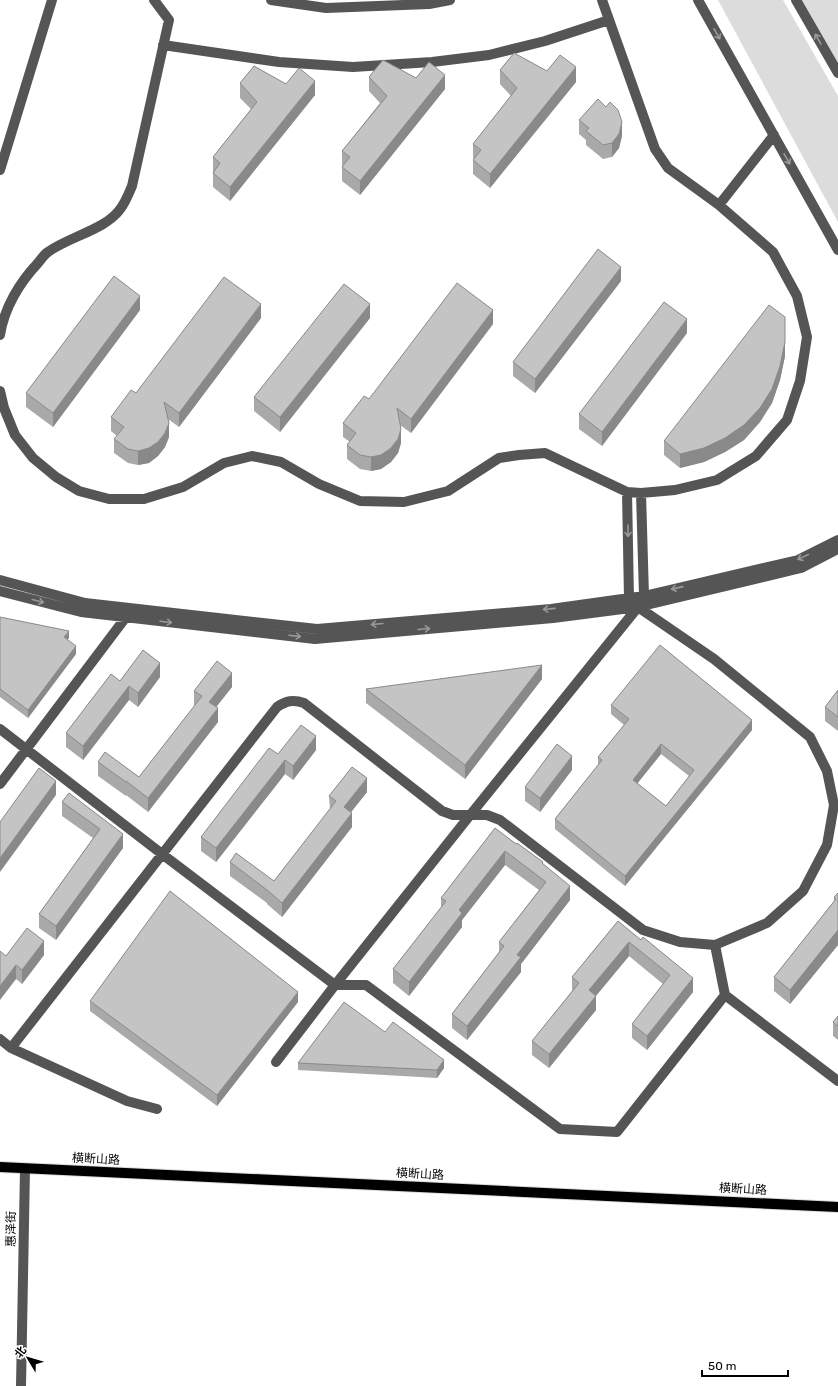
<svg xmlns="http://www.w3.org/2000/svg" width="838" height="1386" font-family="Rubik,'Noto Sans SC',sans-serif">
  <rect width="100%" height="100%" fill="#fff"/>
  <!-- green -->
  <path fill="#dcdcdc" d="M718 0H783L838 96V222Z
    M796 0H838V73Z"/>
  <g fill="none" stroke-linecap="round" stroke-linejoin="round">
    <defs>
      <path id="major" d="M0 1167 838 1207"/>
    </defs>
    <!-- major casing -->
    <use href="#major" stroke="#dbdbdb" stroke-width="12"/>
    <!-- minor -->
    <path stroke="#555" stroke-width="10" d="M271 0 326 8 429 4 450 0
      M698 0 838 250
      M796 0 838 73
      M163 45 279 62 353 67 432 62 489 55 545 41 609 20
      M0 170 52 0
      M719 205 774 135
      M0 335C4 308 20 282 38 263 41 259 45 254 48 252 70 236 106 230 121 208 126 201 129 193 132 186L169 20 154 0
      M0 391 4 408 15 435 33 458 56 477 79 491 109 499H144L183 487 224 463 252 456 281 462 319 484 360 501 404 502 448 491 499 458 519 455 545 453 627 492 641 493 675 490 717 480 756 456 787 420 800 381 807 337 797 296 773 252 719 205 668 168 655 149 602 0
      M0 580 85 603 317 629 551 609 644 596 798 560 838 540
      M0 591 81 612 315 639 553 618 638 607 801 568 838 549
      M0 729 162 854 335 985H366L560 1129 617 1132 725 995
      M0 784 126 617 127 613
      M715 945 725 995 838 1081
      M0 1039 11 1048 127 1101 157 1109
      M11 1048 277 707C286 701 293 699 304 703L442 811 453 815H487L500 820 643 930 680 942 715 945 767 923 803 891 827 845 834 805 827 771 810 737 714 659 638 607 629 598 627 492
      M276 1062 335 985 471 814 638 607 644 596 641 493
      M21 1386 25 1169"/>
    <!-- major -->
    <use href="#major" stroke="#000" stroke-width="10"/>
  </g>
  <!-- wall -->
  <path fill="#a9a9a9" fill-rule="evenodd" d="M500 70 547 71 576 82 490 188 473 174V160L474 158H473V144L511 96 500 84Z
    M369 77 416 78 445 89 360 195 342 181V167L343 166 342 165V151L380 103 369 91Z
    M240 83 286 84 315 95 230 201 213 187V157L251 109 240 98Z
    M579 120 622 136 619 148 612 157 603 159 586 145V140L579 134Z
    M621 281 535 393 513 376V362Z
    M140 310 53 427 26 407V393Z
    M261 318 179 427 168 419 169 437 165 447 158 456 149 463 138 465 128 463 114 453V439L117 436 111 431V417Z
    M370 318 280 432 254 411V397Z
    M493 324 411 433 400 425 401 443 398 453 391 462 381 469 371 471 360 469 347 459V445L350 442 343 437V423L369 399Z
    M687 333 602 446 579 429V414Z
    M785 356 780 380 772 403 760 422 744 440 725 452 704 462 680 468 664 455V441Z
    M0 617 69 638 67 640 76 654 28 718 0 697Z
    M160 677 138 707 129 700 83 760 66 747V733L120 681Z
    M542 679 465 779 366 703V689Z
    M232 687 216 707 218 722 148 812 126 795V796L98 776V762L139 777 195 705H194V691Z
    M838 690V731L825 721V707Z
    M611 705 752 730 625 886 555 829V819L598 765V757L624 725 611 714ZM661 754 689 776 666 806 637 783Z
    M316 750 293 780 285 774 216 862 201 851V837L278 754Z
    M572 770 540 812 525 801V787Z
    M367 792 351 812 352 827 282 917 267 904V903L230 876V862L274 881 330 810 329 796Z
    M69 793 123 848 56 940 39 928V914L93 838 62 816V802Z
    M495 828 543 864 570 900 521 964V972L467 1040 452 1028V1014L499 952V942L539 890 505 865 462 920V927L409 996 393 983V969L441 908V898Z
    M838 893V945L790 1004 774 991V977L834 901V897Z
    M618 921 693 992 647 1050 632 1038V1024L663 984 629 956 596 996V1010L549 1068 532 1055V1041L572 991V977Z
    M44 955 22 984 16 979 6 956Z
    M90 1001 298 1002 217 1106 90 1011Z
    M838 1016V1040L833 1036V1022Z
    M385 1032 444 1068 437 1078 298 1070V1063Z"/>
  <!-- shaded-wall -->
  <path fill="#898989" d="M576 67V82L490 188V174Z
    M445 75V89L360 195V181Z
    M315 81V95L230 201V187Z
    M622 122V136L619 148 612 157V143Z
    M621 267V281L535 393V379Z
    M140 296V310L53 427V413Z
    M261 304V318L179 427V413Z
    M370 304V318L280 432V417Z
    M493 310V324L411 433V419Z
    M687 319V333L602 446V432Z
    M785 342V356L780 380 772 403 760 422 744 440 725 452 704 462 680 468V454Z
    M169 423V437L165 447 158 456 149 463 138 465V451Z
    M401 429V443L398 453 391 462 381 469 371 471V457Z
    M69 631V638L64 644V637Z
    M76 646V654L28 718V710Z
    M160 663V677L138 707V693Z
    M542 665V679L465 779V765Z
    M232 673V687L209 716V702Z
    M129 686V700L83 760V746Z
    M218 708V722L148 812V798Z
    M752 720V730L625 886V876Z
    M316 736V750L293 780V766Z
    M661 744V754L633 789V780Z
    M572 756V770L540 812V798Z
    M285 760V774L216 862V848Z
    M367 778V792L344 821V807Z
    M56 781V795L0 872V858Z
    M352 813V827L282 917V903Z
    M123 834V848L56 940V926Z
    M505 851V865L462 920V927L409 996V982L459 910Z
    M570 886V900L521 964V972L467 1040V1026L517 955Z
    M838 930V945L790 1004V990Z
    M44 941V955L22 984V970Z
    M629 942V956L589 1004V990Z
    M16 965V979L0 1000V986Z
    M693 978V992L647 1050V1036Z
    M298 992V1002L217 1106V1095Z
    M596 996V1010L549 1068V1054Z
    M444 1060V1068L437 1078V1070Z"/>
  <!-- building -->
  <path fill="#c4c4c4" stroke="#898989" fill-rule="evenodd" d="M514 53 547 71 560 55 576 67 490 174 473 160 481 150 473 144 517 88 500 70Z
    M383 60 416 78 429 62 445 75 360 181 342 167 350 157 342 151 387 96 369 77Z
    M254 66 286 84 299 68 315 81 230 187 213 173 220 163 213 157 257 102 240 83Z
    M598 99 606 107 610 102 618 110 622 122 619 134 612 143 603 145 586 131 589 128 579 120Z
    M598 249 621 267 535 379 513 362Z
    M114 276 140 296 53 413 26 393Z
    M224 277 261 304 179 413 164 402 169 423 165 433 158 442 149 448 138 451 128 449 114 439 124 427 111 417 131 390 136 393Z
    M457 283 493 310 411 419 397 408 401 429 398 439 391 448 381 455 371 457 360 455 347 445 356 433 343 423 364 396 369 399Z
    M344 284 370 304 280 417 254 397Z
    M664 302 687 319 602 432 579 414Z
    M769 305 785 317V342L780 366 772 389 760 408 744 425 725 438 704 448 680 454 664 441Z
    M0 617 69 631 64 637 76 646 28 710 0 689Z
    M660 645 752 720 625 876 555 819 602 760 598 757 629 719 611 705ZM661 744 694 770 666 806 633 780Z
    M143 650 160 663 138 693 129 686 83 746 66 733 111 674 120 681Z
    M217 661 232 673 209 702 218 708 148 798 126 781V782L98 762 105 752 139 777 202 696 194 691Z
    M542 665 465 765 366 689Z
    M838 690V717L825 707Z
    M301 725 316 736 293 766 285 760 216 848 201 837 269 748 278 754Z
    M557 744 572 756 540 798 525 787Z
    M352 767 367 778 344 807 352 813 282 903 267 890 230 862 236 853 274 881 336 801 329 796Z
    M39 768 56 781 0 858V822Z
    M69 793 123 834 56 926 39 914 100 829 62 802Z
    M495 828 516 844 517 843 543 862 542 863 570 886 517 955 521 957 467 1026 452 1014 504 946 499 942 546 882 505 851 459 910 462 913 409 982 393 969 446 901 441 898Z
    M170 891 298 992 217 1095 90 1001Z
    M838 893V930L790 990 774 977 836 899 834 897Z
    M618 921 641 940 643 937 693 978 647 1036 632 1024 670 975 629 942 589 990 596 996 549 1054 532 1041 579 983 572 977Z
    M27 928 44 941 22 970 16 965 0 986V951L6 956Z
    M344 1002 385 1032 393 1022 444 1060 437 1070 298 1063Z
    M838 1016V1026L833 1022Z"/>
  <!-- one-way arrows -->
  <defs><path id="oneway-shaft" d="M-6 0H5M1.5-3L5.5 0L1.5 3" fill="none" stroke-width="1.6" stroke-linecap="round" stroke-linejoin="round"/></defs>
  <g stroke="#999">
    <use href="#oneway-shaft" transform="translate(717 34) rotate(61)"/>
    <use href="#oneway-shaft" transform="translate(818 39) rotate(-120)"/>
    <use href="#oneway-shaft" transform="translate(787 159) rotate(61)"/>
    <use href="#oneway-shaft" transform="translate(628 531) rotate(89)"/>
    <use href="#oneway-shaft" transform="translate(803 557) rotate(155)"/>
    <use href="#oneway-shaft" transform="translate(677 588) rotate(167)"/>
    <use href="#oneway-shaft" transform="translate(38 601) rotate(15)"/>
    <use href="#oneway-shaft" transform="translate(549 609) rotate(174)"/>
    <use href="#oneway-shaft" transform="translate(166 622) rotate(7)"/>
    <use href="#oneway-shaft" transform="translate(377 624) rotate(175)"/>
    <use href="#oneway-shaft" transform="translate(424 629) rotate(-5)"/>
    <use href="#oneway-shaft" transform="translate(295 636) rotate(7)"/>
  </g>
  <g text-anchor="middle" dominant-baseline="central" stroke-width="3" stroke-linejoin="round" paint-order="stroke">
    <!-- street labels -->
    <g font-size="12" fill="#000" stroke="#fff">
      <text transform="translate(96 1159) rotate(3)">横断山路</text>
      <text transform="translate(420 1174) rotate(3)">横断山路</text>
      <text transform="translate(743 1189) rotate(3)">横断山路</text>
      <text transform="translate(11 1229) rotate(-89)">惠泽街</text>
    </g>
  </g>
  <!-- north arrow -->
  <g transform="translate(28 1358) rotate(308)" stroke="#ffffff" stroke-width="3" paint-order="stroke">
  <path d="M0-3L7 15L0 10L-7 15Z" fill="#000000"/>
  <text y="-6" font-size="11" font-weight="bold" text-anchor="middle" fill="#000000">北</text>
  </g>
  <!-- scale -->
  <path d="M702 1370v6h86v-6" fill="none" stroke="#000000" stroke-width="2"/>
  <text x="708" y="1370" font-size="12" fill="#000000" stroke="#ffffff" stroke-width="3" paint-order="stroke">50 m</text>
</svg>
